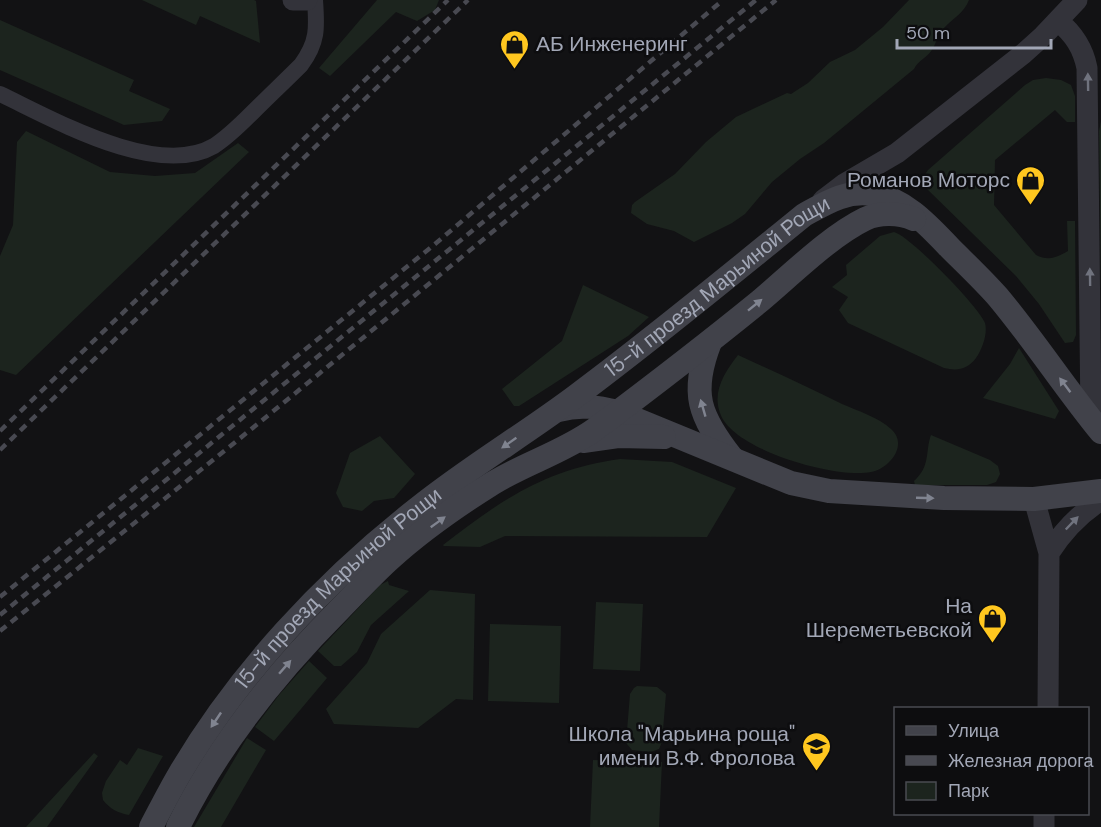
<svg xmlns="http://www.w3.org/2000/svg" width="1101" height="827" font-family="'DM Sans',sans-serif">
  <rect width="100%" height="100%" fill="#121214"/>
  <!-- green -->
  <path fill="#1c241e" d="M142 0H254L256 1 260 43 200 16 196 25Z
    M377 0H439L435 10 417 21 396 12 330 76 319 68Z
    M909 0H969C964 13 953 18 944 28 938 34 937 41 933 48 929 57 918 60 914 69L824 143 800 159 772 182 745 214 732 223 694 242 674 231 647 224 631 213 632 205 635 202 675 174 706 142 736 117 787 93 791 94 808 83 830 62 855 50 883 27Z
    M0 20 134 80 129 91 170 109 162 121 124 125 0 70Z
    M1046 78 1061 80 1071 85 1075 96V122H1067L1055 110 995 160 994 205 1036 255C1048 261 1056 258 1068 251L1067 221H1075L1076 335 1073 342 1065 343 1039 304 1016 276 927 189 923 185 922 179 928 170 1025 85 1033 80Z
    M1101 121V290L1099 131Z
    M26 131 110 172 155 176 195 173 238 143 249 152 16 375 0 370V256L13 225 17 142Z
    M894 232C910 236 979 307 985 323 988 334 982 349 976 358 967 370 957 371 944 368L848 323 839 310 848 297 832 287 847 275 846 265 880 236Z
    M583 285 649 317 628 336 519 406H514L502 389 562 341Z
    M1019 348 1059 411 1055 419 983 398 1010 364Z
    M738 355C773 371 808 387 842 404 858 411 878 417 891 429 909 445 889 469 871 472 836 479 732 450 720 413 712 391 725 372 738 355Z
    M931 435 990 460 998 466 1000 474 996 482 987 485H915L914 481C931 466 925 451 931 435Z
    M380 436 415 474 394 498 374 501 362 511 343 507 336 493 350 453Z
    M620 459 672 462 736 488 707 537 505 536 480 547 444 546 443 545C501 500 546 469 620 459Z
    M388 581 389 585 409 591 371 625 357 652 341 666H334L318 651 380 585Z
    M430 590 475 594 473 700 456 699 418 728 334 724 326 709 367 663 381 634Z
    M596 602 643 604 640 671 593 669Z
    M490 624 561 626 559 703 488 701Z
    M309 661 327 678 274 741 255 727 279 695Z
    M637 686 657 687 666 694 662 742 659 749 651 752 632 750 626 743 630 694 634 688Z
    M247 738 266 750 221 827H194Z
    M138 748 163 756 129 815C118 813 110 809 103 800L102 793 106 781 120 760 127 765Z
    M94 753 98 756 47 827H26Z
    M593 760 662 762 659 827H590Z"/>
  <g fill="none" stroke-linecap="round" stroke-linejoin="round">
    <!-- minor -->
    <path stroke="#33333a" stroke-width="16" d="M0 94C53 119 157 179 214 146 228 137 240 125 252 113 268 97 285 81 301 65 318 42 317 28 315 0"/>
    <!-- tertiary -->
    <path stroke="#33333a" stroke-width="21" d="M293 0H307
      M1058 21C1074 34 1083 48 1087 68L1091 419
      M823 200 844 184 897 153 1023 54 1043 36 1077 0
      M1034 499 1049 553 1048 708
      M1049 553C1063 531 1079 514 1101 500
      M1044 827V814"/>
    <!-- secondary -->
    <g stroke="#41424a" stroke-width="24">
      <path d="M710 342C690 393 699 416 732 458"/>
      <path d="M559 410C580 404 598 407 618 412L791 483 829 491 944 498 1034 499 1101 491"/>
      <path d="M583 441 618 436 664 437"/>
      <path id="s1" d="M151 827C160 810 169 792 179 775 238 674 325 581 417 509 468 468 524 435 576 396 654 338 729 276 804 215 826 203 846 190 872 194 904 198 929 226 950 248 966 264 983 280 998 297 1034 340 1065 388 1101 432"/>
      <path d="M178 827C218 745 276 673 340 609 357 592 373 574 391 558 422 530 458 505 493 483 526 463 563 452 594 430 650 388 706 345 760 301 791 275 830 236 865 219 880 212 899 213 914 219"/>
    </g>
    <!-- rail -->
    <path stroke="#484951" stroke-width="4.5" stroke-dasharray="8 6" stroke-linecap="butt" d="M0 431 448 0
      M0 450 468 0
      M0 597 435 244 723 0
      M0 615 756 0
      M0 631 249 431 776 0"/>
  </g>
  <!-- one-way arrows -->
  <defs><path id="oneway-solid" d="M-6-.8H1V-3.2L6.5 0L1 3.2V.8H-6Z" transform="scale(1.5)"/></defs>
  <g fill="#70737e">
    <use href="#oneway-solid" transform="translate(1088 82) rotate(-91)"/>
    <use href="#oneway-solid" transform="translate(1090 277) rotate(-91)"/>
    <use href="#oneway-solid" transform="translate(1072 523) rotate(-46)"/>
  </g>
  <g fill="#808490">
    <use href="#oneway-solid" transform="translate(755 305) rotate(-39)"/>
    <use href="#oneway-solid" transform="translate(1065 385) rotate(-127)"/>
    <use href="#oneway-solid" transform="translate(703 408) rotate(-106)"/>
    <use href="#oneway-solid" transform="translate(509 443) rotate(145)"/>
    <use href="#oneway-solid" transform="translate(925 498) rotate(2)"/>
    <use href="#oneway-solid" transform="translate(438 522) rotate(-36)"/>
    <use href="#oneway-solid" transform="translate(285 667) rotate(-49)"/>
    <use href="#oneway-solid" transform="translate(216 720) rotate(124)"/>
  </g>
  <!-- icons -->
  <defs>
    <symbol id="shop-pin" viewBox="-11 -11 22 30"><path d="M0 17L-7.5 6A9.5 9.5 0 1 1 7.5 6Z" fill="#ffc71f" stroke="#0d0d0f"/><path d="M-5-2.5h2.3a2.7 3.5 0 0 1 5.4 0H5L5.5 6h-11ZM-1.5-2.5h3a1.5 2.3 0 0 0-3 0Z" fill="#111"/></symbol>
    <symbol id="school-pin" viewBox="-11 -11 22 30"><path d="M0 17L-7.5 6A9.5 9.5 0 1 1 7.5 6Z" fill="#ffc71f" stroke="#0d0d0f"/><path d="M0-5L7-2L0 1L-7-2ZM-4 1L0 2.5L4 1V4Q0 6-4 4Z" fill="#111"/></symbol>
  </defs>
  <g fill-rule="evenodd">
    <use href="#shop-pin" x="498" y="28" width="33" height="45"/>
    <use href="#shop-pin" x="1014" y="164" width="33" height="45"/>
    <use href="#shop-pin" x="976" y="602" width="33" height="45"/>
    <use href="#school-pin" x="800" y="730" width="33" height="45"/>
  </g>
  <g text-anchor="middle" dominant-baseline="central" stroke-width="5" stroke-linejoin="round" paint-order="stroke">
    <!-- poi labels -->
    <g font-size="21" fill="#a2a7b6" stroke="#0d0d0f" text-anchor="end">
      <text x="536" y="44" text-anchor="start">АБ Инженеринг</text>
      <text x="1010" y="180">Романов Моторс</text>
      <text x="972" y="606">На<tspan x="972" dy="24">Шереметьевской</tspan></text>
      <text x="795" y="734">Школа "Марьина роща"<tspan x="795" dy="24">имени В.Ф. Фролова</tspan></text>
    </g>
    <!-- street labels -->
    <g font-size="21" fill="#a2a7b6" stroke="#0d0d0f">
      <text stroke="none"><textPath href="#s1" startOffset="792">15-й проезд Марьиной Рощи</textPath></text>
      <text stroke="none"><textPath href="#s1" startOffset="306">15-й проезд Марьиной Рощи</textPath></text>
    </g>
  </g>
  <!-- legend -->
  <rect x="894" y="707" width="195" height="108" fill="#0d0d0f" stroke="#494b52" stroke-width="1.5"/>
  <rect x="906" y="726" width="30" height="9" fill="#41424a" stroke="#494b52" stroke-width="1.5"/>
  <text x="948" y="737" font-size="18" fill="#a2a7b6">Улица</text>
  <rect x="906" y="756" width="30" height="9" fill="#484951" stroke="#494b52" stroke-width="1.5"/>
  <text x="948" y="767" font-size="18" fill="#a2a7b6">Железная дорога</text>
  <rect x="906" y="782" width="30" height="18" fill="#1c241e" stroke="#494b52" stroke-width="1.5"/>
  <text x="948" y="797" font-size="18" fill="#a2a7b6">Парк</text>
  <!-- scale -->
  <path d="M897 39v9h154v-9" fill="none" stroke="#a2a7b6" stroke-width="3"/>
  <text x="906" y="39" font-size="18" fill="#a2a7b6" stroke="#0d0d0f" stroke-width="4.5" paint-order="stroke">50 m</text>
</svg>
